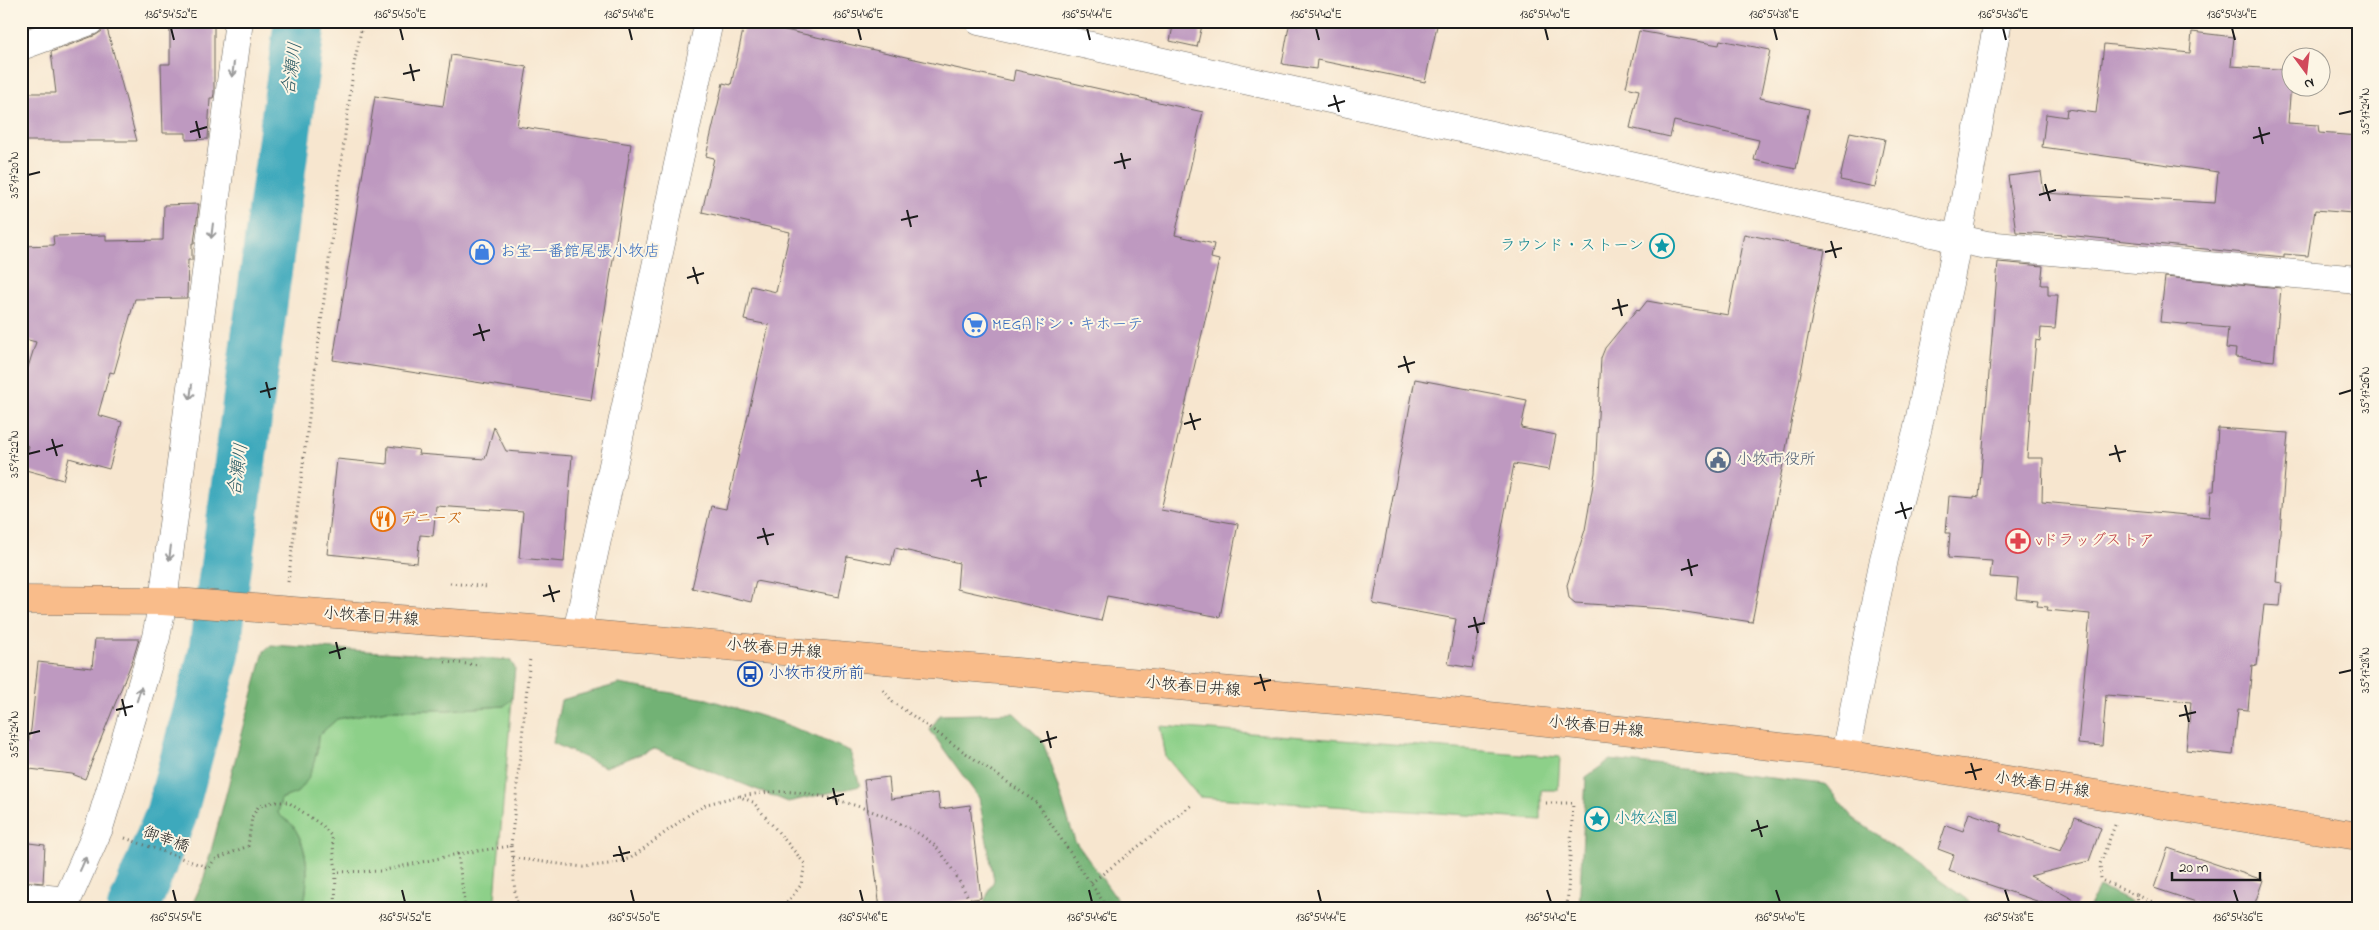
<svg xmlns="http://www.w3.org/2000/svg" width="2379" height="930" font-family="'Indie Flower','Klee One',sans-serif">
  <rect width="100%" height="100%" fill="#fcf5e5"/>
  <filter id="ink" filterUnits="userSpaceOnUse"><feTurbulence type="fractalNoise" baseFrequency=".02" numOctaves="2"/><feDisplacementMap in="SourceGraphic" scale="10" xChannelSelector="R" yChannelSelector="G"/><feConvolveMatrix kernelMatrix="1 2 1 2 8 2 1 2 1" color-interpolation-filters="sRGB"/></filter>
  <filter id="wash" filterUnits="userSpaceOnUse"><feTurbulence type="fractalNoise" baseFrequency=".0096" numOctaves="4" result="noise"/><feDisplacementMap in="SourceGraphic" scale="20" xChannelSelector="R" yChannelSelector="G"/><feGaussianBlur stdDeviation="1.12" result="paint"/><feColorMatrix in="noise" values="0 0 0 0 0 0 0 0 0 0 0 0 0 0 0 0 0 1.4 0 .05"/><feComposite in="paint" operator="in"/></filter>
  <g filter="url(#wash)">
    <rect width="100%" height="100%" fill="#f7e6cf"/>
    <!-- green -->
    <path fill="#8dd089" stroke="#547652" d="M512 699 494 909H303C309 881 310 850 293 826 289 821 282 819 278 813L281 799 298 792 317 753 318 736 337 719 387 710H448L504 706Z
      M1160 726 1560 757 1558 790H1541V820L1199 797 1166 757Z"/>
    <!-- forest -->
    <path fill="#72b275" stroke="#476748" d="M271 645 510 660 515 668 512 699 504 706 448 710H387L337 719 318 736C317 755 313 776 299 791 295 795 286 796 281 799L278 813C282 819 289 820 293 826 310 850 309 881 303 909H190L203 881 264 651Z
      M619 684 707 699 780 722 850 751 860 786 788 802 655 749 605 767 553 743 561 700Z
      M1014 713 1043 741 1075 841 1124 909H981L994 880 979 798 930 730 940 715Z
      M1610 760 1825 784 1852 817 1980 909H1579L1586 777Z
      M2099 887 2145 909H2088Z"/>
    <g fill="none" stroke-linecap="round" stroke-linejoin="round">
      <!-- river -->
      <path stroke="#3da9bc" stroke-width="52" d="M133 909 171 815 214 654 300 21"/>
    </g>
    <g id="blocks">
      <!-- building -->
      <path fill="#be99c0" d="M105 21 137 141H21V93H56L51 52 96 35 102 31Z
        M170 21H214V94L213 98H210L208 139 186 140V133H163L161 64H170Z
        M745 21 1013 81 1015 70 1203 112 1175 235 1214 244 1211 258 1219 260 1161 510 1238 524 1220 617 1107 596 1101 621 957 589 959 563 895 548 891 565 847 556 839 597 756 581 751 602 692 588 711 506 726 509 769 325 744 320 751 286 776 292 790 232 702 212 714 158 706 156 723 83 731 85Z
        M1174 21H1203L1197 47 1170 41Z
        M1290 21H1438L1425 82 1317 60 1316 69 1282 64Z
        M1639 31 1719 45 1720 40 1770 50 1760 98 1809 109 1796 169 1754 160 1759 140 1674 121 1670 137 1630 128 1639 90 1626 87Z
        M2192 32 2234 37 2231 66 2292 70 2288 123 2318 125 2319 133 2358 136 2353 213 2315 210 2308 256 2284 254V257L2066 235 2016 232 2008 176 2041 172 2044 193 2215 203 2218 172 2042 147 2046 114 2066 117 2067 109 2096 113 2104 44 2190 53Z
        M451 55 527 67 517 126 631 144 591 400 333 360 375 96 443 106Z
        M1850 132 1885 139 1875 187 1840 180Z
        M199 204 194 243H192V260H188L187 298 135 299 114 373 110 372 98 415 122 422 109 469 69 458 63 480 22 469 29 446 21 444V389L36 342 21 338V246L54 245 53 236 106 235V241L163 240 164 205Z
        M1744 234 1825 250 1752 622 1665 609 1575 603 1569 598 1567 585 1585 530 1595 473 1601 358 1605 348 1637 309 1639 311 1647 301 1728 315Z
        M1998 262 2043 266 2041 285H2048V295H2058L2055 329 2041 328 2040 341 2036 340 2032 385 2027 458H2043L2042 502 2209 517 2211 491H2214L2218 428 2288 433 2276 582 2282 583 2280 606 2264 605 2257 666 2252 665 2248 710 2238 709 2233 755 2186 750 2191 702 2106 695 2102 746 2078 744 2090 614 2047 610 2048 607 2037 606 2038 601 2016 599 2018 579 1990 577 1992 561 1948 558 1950 533H1946L1949 496 1974 498V496L1979 497Z
        M2165 277 2281 288 2274 361 2235 357 2236 349 2226 348 2228 328 2160 322Z
        M1415 379 1527 400 1521 428 1556 435 1549 470 1514 464 1484 624H1481L1472 668 1448 664 1456 619 1373 604Z
        M494 427 506 451 572 456 564 562 519 558 523 512 436 506 433 536 420 535 417 563 327 554 337 459 387 464 388 446 419 450 418 454 485 459Z
        M95 639H139L133 659 85 779 72 774 21 768V743L28 744 31 729 38 662 92 668Z
        M889 777 891 799 938 793 940 809 970 805 981 898 951 902 952 909H880L864 780Z
        M1969 813 2002 824 2000 831 2061 851 2075 817 2101 828 2089 861 2030 876 2078 902 2075 909H2060L1949 871 1954 855 1938 849 1946 825 1963 831Z
        M21 842 45 845 43 883 21 881Z
        M2168 848 2263 880 2253 909H2217L2154 888Z"/>
    </g>
  </g>
  <g filter="url(#ink)">
    <use href="#blocks" fill-opacity="0" stroke="#69635b" stroke-width="1"/>
    <g fill="none" stroke-linecap="round" stroke-linejoin="round">
      <defs>
        <path id="minor" d="M979 21 1986 245 2358 280
          M21 46 90 21
          M577 632 709 21
          M1845 754 1884 559 1917 431 1951 274 1998 21
          M21 896 66 901
          M63 909 99 828 156 637 163 601 239 21"/>
        <path id="major" d="M21 600 163 601 533 629 1368 703 1845 754 2358 836"/>
      </defs>
      <!-- minor casing -->
      <use href="#minor" stroke="#69635b" stroke-width="29"/>
      <!-- major casing -->
      <use href="#major" stroke="#69635b" stroke-width="29"/>
      <!-- path -->
      <path stroke="#69635b" stroke-width="3" stroke-dasharray="1 4" stroke-linecap="butt" d="M288 582 354 64 363 21
        M450 583 488 587
        M445 662 480 665
        M883 690 893 702 1037 803 1108 909
        M740 796C757 794 776 790 793 792 831 794 910 820 937 848 950 862 964 891 975 909
        M1546 803H1573L1567 909
        M2115 825 2100 864 2101 880 2137 895 2139 909
        M125 838 209 868 214 860 248 846 252 817 258 807 272 802H288L323 826 332 837 336 872
        M511 846C516 868 511 885 519 909
        M513 858 583 867 609 864 631 858 690 814 707 804 738 796 753 802 805 864 801 885 782 909
        M1091 883 1193 804
        M2137 895 2168 909
        M335 909 336 872 381 871 458 854
        M465 909 458 854 511 846 530 658"/>
      <!-- minor -->
      <use href="#minor" stroke="#fff" stroke-width="28"/>
      <!-- major -->
      <use href="#major" stroke="#f9bc8a" stroke-width="28"/>
    </g>
    <!-- one-way arrows -->
    <defs><path id="oneway-shaft" d="M-6 0H5M1.5-3L5.5 0L1.5 3" fill="none" stroke-width="1.6" stroke-linecap="round" stroke-linejoin="round" transform="scale(1.25)"/></defs>
    <g stroke="#999">
      <use href="#oneway-shaft" transform="translate(233 70) rotate(97)"/>
      <use href="#oneway-shaft" transform="translate(212 231) rotate(97)"/>
      <use href="#oneway-shaft" transform="translate(191 392) rotate(97)"/>
      <use href="#oneway-shaft" transform="translate(170 553) rotate(97)"/>
      <use href="#oneway-shaft" transform="translate(139 694) rotate(-73)"/>
      <use href="#oneway-shaft" transform="translate(83 864) rotate(-66)"/>
    </g>
  </g>
  <!-- ticks -->
  <path fill="none" stroke="#1c1c1c" stroke-width="2" d="M171 28 174 40M400 28 403 40M629 28 632 40M858 28 861 40M1087 28 1090 40M1316 28 1319 40M1545 28 1548 40M1774 28 1777 40M2003 28 2006 40M2232 28 2235 40M410 64 414 81M403 74 420 70M1334 95 1339 112M1328 106 1345 101M2339 114 2352 111M196 121 200 138M2259 127 2263 144M190 132 207 127M2253 138 2270 133M1121 153 1125 169M1114 163 1131 159M28 175 40 172M2045 184 2050 201M2039 195 2056 190M907 210 911 227M901 220 918 216M1831 241 1836 258M1825 252 1842 248M693 267 698 284M687 278 704 273M1618 299 1622 316M1612 309 1628 305M479 324 484 341M473 335 490 330M1404 356 1409 373M1398 367 1415 362M266 382 270 398M260 392 276 388M2339 394 2352 390M1190 413 1195 430M1184 424 1201 419M52 439 57 456M2115 445 2120 462M46 450 63 445M28 454 40 451M2109 455 2126 451M977 470 981 487M971 481 987 477M1901 502 1906 519M1895 513 1912 508M763 528 768 545M757 538 774 534M1688 559 1692 576M1681 570 1698 565M549 585 554 602M543 596 560 591M1474 617 1478 633M1468 627 1485 623M336 642 340 659M329 653 346 648M2339 673 2352 670M1260 674 1265 691M1254 684 1271 680M122 699 126 716M2185 705 2189 722M116 710 133 706M2179 716 2196 712M1047 731 1051 748M28 734 40 731M1040 742 1057 737M1971 763 1976 780M1965 773 1982 769M833 788 837 805M827 799 844 794M1757 820 1762 837M1751 831 1768 826M619 846 624 862M613 856 630 852M173 890 176 902M402 890 405 902M631 890 634 902M860 890 863 902M1089 890 1092 902M1318 890 1321 902M1547 890 1551 902M1776 890 1780 902M2005 890 2009 902M2234 890 2238 902"/>
  <!-- icons -->
  <defs>
    <symbol id="sight-ring" viewBox="-11 -11 22 22"><circle r="9.5" fill="#fcf5e5" stroke="#0f9aa8" stroke-width="1.5"/><path d="M0-6L1.8-2.2L6-1.7L2.9 1.2L3.7 5.4L0 3.3L-3.7 5.4L-2.9 1.2L-6-1.7L-1.8-2.2Z" fill="#0f9aa8"/></symbol>
    <symbol id="shop-ring" viewBox="-11 -11 22 22"><circle r="9.5" fill="#fcf5e5" stroke="#3f7fe0" stroke-width="1.5"/><path d="M-5-2.5h2.3a2.7 3.5 0 0 1 5.4 0H5L5.5 6h-11ZM-1.5-2.5h3a1.5 2.3 0 0 0-3 0Z" fill="#3f7fe0"/></symbol>
    <symbol id="supermarket-ring" viewBox="-11 -11 22 22"><circle r="9.5" fill="#fcf5e5" stroke="#3f7fe0" stroke-width="1.5"/><path d="M-6-5.5h2.5l.6 2H6L4.5 2H-2.5L-4.4-4H-6ZM-1.5 3.2a1.3 1.3 0 1 0 .1 0ZM3 3.2a1.3 1.3 0 1 0 .1 0Z" fill="#3f7fe0"/></symbol>
    <symbol id="civic-ring" viewBox="-11 -11 22 22"><circle r="9.5" fill="#fcf5e5" stroke="#5c6f8a" stroke-width="1.5"/><path d="M-.6-6.5H3V-4.5H.6V-3L4-1V1h2V6H-6V1h2V-1L-.6-3ZM-1.2 2.5V6h2.4V2.5Z" fill="#5c6f8a"/></symbol>
    <symbol id="restaurant-ring" viewBox="-11 -11 22 22"><circle r="9.5" fill="#fcf5e5" stroke="#e8710a" stroke-width="1.5"/><path d="M-5-6h1v4h1v-4h1v4h1v-4h1v5L-1.5 .5V6h-2V.5L-5-1ZM5-6V6H3V1.5H1.5Q1.5-4 5-6Z" fill="#e8710a"/></symbol>
    <symbol id="pharmacy-ring" viewBox="-11 -11 22 22"><circle r="9.5" fill="#fcf5e5" stroke="#e0444e" stroke-width="1.5"/><path d="M-2-6h4v4h4v4h-4v4h-4v-4h-4v-4h4Z" fill="#e0444e"/></symbol>
    <symbol id="bus-ring" viewBox="-11 -11 22 22"><circle r="9.5" fill="#fcf5e5" stroke="#1a4fb4" stroke-width="1.5"/><path d="M-5-6H5V4H4V6H2V4H-2V6H-4V4H-5ZM-3.5-4V0h7V-4ZM-3.5 1.2v1.5H-2V1.2ZM2 1.2v1.5H3.5V1.2Z" fill="#1a4fb4"/></symbol>
  </defs>
  <g fill-rule="evenodd">
    <use href="#sight-ring" x="1648" y="232" width="28" height="28"/>
    <use href="#shop-ring" x="468" y="238" width="28" height="28"/>
    <use href="#supermarket-ring" x="961" y="311" width="28" height="28"/>
    <use href="#civic-ring" x="1704" y="446" width="28" height="28"/>
    <use href="#restaurant-ring" x="369" y="505" width="28" height="28"/>
    <use href="#pharmacy-ring" x="2004" y="527" width="28" height="28"/>
    <use href="#bus-ring" x="736" y="660" width="28" height="28"/>
    <use href="#sight-ring" x="1583" y="805" width="28" height="28"/>
  </g>
  <g text-anchor="middle" dominant-baseline="central" stroke-width="4" stroke-linejoin="round" paint-order="stroke">
    <!-- culture labels -->
    <g font-size="16" fill="#0d838f" stroke="#fcf5e5" text-anchor="end">
      <text x="1644" y="246">ラウンド・ストーン</text>
      <text x="1614" y="819" text-anchor="start">小牧公園</text>
    </g>
    <!-- shop labels -->
    <g font-size="16" fill="#366cbe" stroke="#fcf5e5" text-anchor="start">
      <text x="500" y="252">お宝一番館尾張小牧店</text>
      <text x="992" y="325">MEGAドン・キホーテ</text>
    </g>
    <!-- service labels -->
    <g font-size="16" fill="#4e5e75" stroke="#fcf5e5" text-anchor="start">
      <text x="1736" y="460">小牧市役所</text>
    </g>
    <!-- food labels -->
    <g font-size="16" fill="#c56008" stroke="#fcf5e5" text-anchor="start">
      <text x="400" y="519">デニーズ</text>
    </g>
    <!-- health labels -->
    <g font-size="16" fill="#be3a42" stroke="#fcf5e5" text-anchor="start">
      <text x="2036" y="541">vドラッグストア</text>
    </g>
    <!-- street labels -->
    <g font-size="16" fill="#1c1c1c" stroke="#fcf5e5">
      <text transform="translate(371 617) rotate(4)">小牧春日井線</text>
      <text transform="translate(774 649) rotate(5)">小牧春日井線</text>
      <text transform="translate(1193 687) rotate(5)">小牧春日井線</text>
      <text transform="translate(1596 727) rotate(6)">小牧春日井線</text>
      <text transform="translate(2042 785) rotate(9)">小牧春日井線</text>
      <text transform="translate(166 840) rotate(20)">御幸橋</text>
    </g>
    <!-- transit labels -->
    <g font-size="16" fill="#164399" stroke="#fcf5e5" text-anchor="start">
      <text x="768" y="674">小牧市役所前</text>
    </g>
    <!-- water labels -->
    <g font-size="18" font-style="italic" fill="#2b5b64" stroke="#fcf5e5">
      <text transform="translate(293 69) rotate(-82)">合瀬川</text>
      <text transform="translate(239 470) rotate(-82)">合瀬川</text>
    </g>
  </g>
  <!-- margin -->
  <rect width="2379" height="930" fill="none" stroke="#fcf5e5" stroke-width="55"/>
  <!-- north arrow -->
  <g transform="translate(2306 72) rotate(165)"><circle r="24" fill="#fcf5e5" stroke="#a29e95"/>
  <path d="M0-4L9 19L0 12L-9 19Z" fill="#d1495b"/>
  <text y="-8" font-size="14" font-weight="bold" text-anchor="middle" fill="#1c1c1c">N</text>
  </g>
  <!-- scale -->
  <path d="M2172 872v8h88v-8" fill="none" stroke="#1c1c1c" stroke-width="2.5"/>
  <text x="2179" y="872" font-size="15" fill="#1c1c1c" stroke="#fcf5e5" stroke-width="4" paint-order="stroke">20 m</text>
  <rect x="28" y="28" width="2324" height="874" fill="none" stroke="#1c1c1c" stroke-width="2"/>
  <g font-size="12" text-anchor="middle" fill="#1c1c1c">
    <text x="171" y="18">136°54'52"E</text>
    <text x="400" y="18">136°54'50"E</text>
    <text x="629" y="18">136°54'48"E</text>
    <text x="858" y="18">136°54'46"E</text>
    <text x="1087" y="18">136°54'44"E</text>
    <text x="1316" y="18">136°54'42"E</text>
    <text x="1545" y="18">136°54'40"E</text>
    <text x="1774" y="18">136°54'38"E</text>
    <text x="2003" y="18">136°54'36"E</text>
    <text x="2232" y="18">136°54'34"E</text>
    <text transform="translate(2365 111) rotate(-90)" y="4">35°17'24"N</text>
    <text transform="translate(14 175) rotate(-90)" y="4">35°17'20"N</text>
    <text transform="translate(2365 390) rotate(-90)" y="4">35°17'26"N</text>
    <text transform="translate(14 454) rotate(-90)" y="4">35°17'22"N</text>
    <text transform="translate(2365 670) rotate(-90)" y="4">35°17'28"N</text>
    <text transform="translate(14 734) rotate(-90)" y="4">35°17'24"N</text>
    <text x="176" y="921">136°54'54"E</text>
    <text x="405" y="921">136°54'52"E</text>
    <text x="634" y="921">136°54'50"E</text>
    <text x="863" y="921">136°54'48"E</text>
    <text x="1092" y="921">136°54'46"E</text>
    <text x="1321" y="921">136°54'44"E</text>
    <text x="1551" y="921">136°54'42"E</text>
    <text x="1780" y="921">136°54'40"E</text>
    <text x="2009" y="921">136°54'38"E</text>
    <text x="2238" y="921">136°54'36"E</text>
  </g>
</svg>
